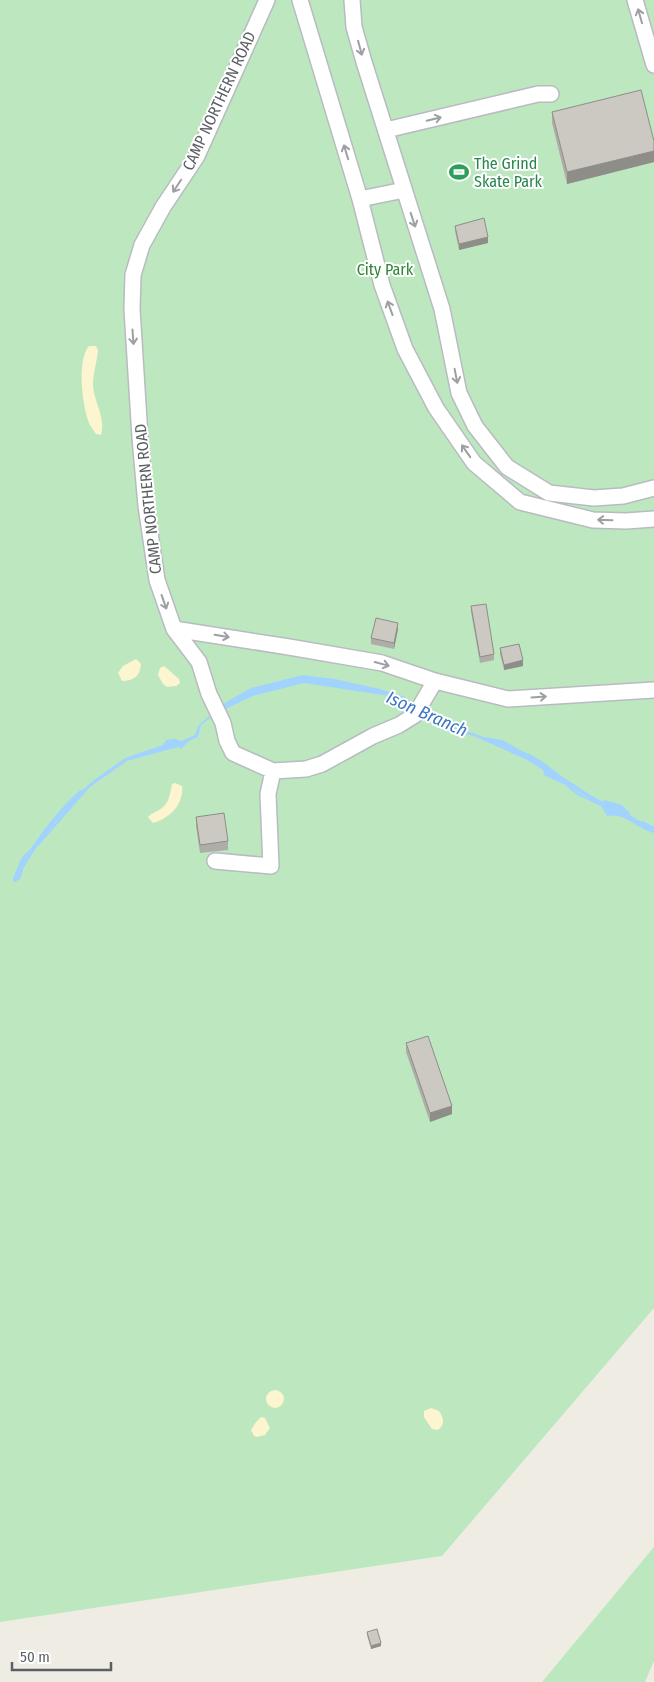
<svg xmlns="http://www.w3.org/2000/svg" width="654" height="1682" font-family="'Fira Sans Condensed',sans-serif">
  <rect width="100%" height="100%" fill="#efede3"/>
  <!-- green -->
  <path fill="#bde8bf" d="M0 0H654V1308L442 1556 0 1622Z
    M654 1547V1661L645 1682H542Z"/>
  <!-- sand -->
  <path fill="#fdf4d0" d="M89 346H96L98 350C97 362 93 373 93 385 94 404 106 416 101 435L96 434C93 429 89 425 88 420 82 403 77 360 89 346Z
    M136 659 141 664C140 676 134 681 122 681L118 673 123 666Z
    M164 666 179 679 180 683 176 686 167 687 163 684 158 675 160 668Z
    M175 783 182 786C184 804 170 818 153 823L148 817C152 813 154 813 159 810 169 805 170 794 172 784Z
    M266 1399a9 9 0 1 1 18 0a9 9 0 1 1-18 0Z
    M431 1408 439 1411C444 1418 445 1425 438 1430L432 1429 424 1417V1411Z
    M261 1417 265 1418 270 1428 265 1435 257 1437 254 1436 251 1430 256 1422Z"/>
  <!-- water -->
  <path fill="#a2d3ff" d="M303 675 335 679 380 689 403 696 413 703H418L432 711 455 727 484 737 502 740 524 752 530 754 543 762 560 775 562 777 563 782C575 789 587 802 602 802L605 800 622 805 630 813V815L654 830V833C638 829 624 812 607 816L601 806 577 795 565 785 544 775 543 770 527 760 474 736 465 734H452L445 729H441L428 718 408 708 403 707 389 696 304 683 253 696 217 713 201 725 198 737 189 741 181 749 178 747 127 761 90 787 40 844 26 856 19 871H23L20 879 17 881 13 878 21 859 25 854 42 839 80 792 94 780 125 758 163 745 166 740 175 739 181 741 195 735C200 717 208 722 214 709L251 688Z"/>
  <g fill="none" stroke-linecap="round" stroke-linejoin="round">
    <!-- stream -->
    <path stroke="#a2d3ff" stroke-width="4" d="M559 777 590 797 604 805
      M642 823 654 829
      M15 880C30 850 56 814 81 792"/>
    <defs>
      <path id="minor" d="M267 0 197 156 163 207 142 245 133 275 132 309 140 437 146 506 157 580 174 629 199 662 209 694 223 723 227 741 233 753 273 771 306 769 322 764 373 736 399 725 415 715 435 681
        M300 0 360 199 382 285 405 349 436 408 474 463 520 502 593 520 626 521 654 519
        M352 0 354 27 364 62 442 309 459 393 475 426 507 467 549 493 594 498 623 496 654 488
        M635 0 654 65
        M386 130 538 94H551
        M360 199 404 190
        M174 629 289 647 382 663 435 681 508 699 654 690
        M215 861 271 866 268 794 273 771"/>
    </defs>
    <!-- minor casing -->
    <use href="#minor" stroke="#b8bbc0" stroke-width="18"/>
    <!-- minor -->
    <use href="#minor" stroke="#fff" stroke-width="15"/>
  </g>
  <!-- wall -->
  <path fill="#afada7" d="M552 112 654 141V162L567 184 552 123Z
    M455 226 488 243 459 250 455 231Z
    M471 606 494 654V660L480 663 471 612Z
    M398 629 394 649 371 644V638Z
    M500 648 523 666 504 670 500 654Z
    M196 817 228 841V850L200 853 196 826Z
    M406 1043 452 1114 430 1122 406 1052Z
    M367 1632 381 1646 371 1649 367 1635Z"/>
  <!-- shaded-wall -->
  <path fill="#8f8d88" d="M654 151V162L567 184V172Z
    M488 237V243L459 250V244Z
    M398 623V629L394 649V643Z
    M523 660V666L504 670V665Z
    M452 1106V1114L430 1122V1113Z
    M381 1643V1646L371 1649V1646Z"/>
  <!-- building -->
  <path fill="#ccc9c2" stroke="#8f8d88" d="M641 90 654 141V151L567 172 552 112Z
    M484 218 488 237 459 244 455 226Z
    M486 604 494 654 480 657 471 606Z
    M376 618 398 623 394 643 371 638Z
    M519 644 523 660 504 665 500 648Z
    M224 813 228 841 200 845 196 817Z
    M428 1036 452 1106 430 1113 406 1043Z
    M377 1629 381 1643 371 1646 367 1632Z"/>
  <!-- one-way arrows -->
  <defs><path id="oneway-shaft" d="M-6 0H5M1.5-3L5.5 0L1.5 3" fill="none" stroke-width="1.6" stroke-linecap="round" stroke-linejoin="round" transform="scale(1.25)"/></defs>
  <g stroke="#9d9fa2">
    <use href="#oneway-shaft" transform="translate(640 16) rotate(-106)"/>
    <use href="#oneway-shaft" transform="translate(360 48) rotate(75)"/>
    <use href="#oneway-shaft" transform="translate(434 119) rotate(-14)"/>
    <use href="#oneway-shaft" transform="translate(346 152) rotate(-107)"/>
    <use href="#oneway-shaft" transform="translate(177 186) rotate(123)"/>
    <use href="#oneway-shaft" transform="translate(413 220) rotate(72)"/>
    <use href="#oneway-shaft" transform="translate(390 308) rotate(-110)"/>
    <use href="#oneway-shaft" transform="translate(133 337) rotate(86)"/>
    <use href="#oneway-shaft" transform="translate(456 376) rotate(79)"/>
    <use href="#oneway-shaft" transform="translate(466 451) rotate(-125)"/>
    <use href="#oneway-shaft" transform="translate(605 520) rotate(-178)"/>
    <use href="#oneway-shaft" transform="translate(164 602) rotate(71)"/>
    <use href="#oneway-shaft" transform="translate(222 636) rotate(9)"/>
    <use href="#oneway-shaft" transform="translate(382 664) rotate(15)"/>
    <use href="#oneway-shaft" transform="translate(539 697) rotate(-4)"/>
  </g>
  <!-- icons -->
  <defs>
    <symbol id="stadium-bare" viewBox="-9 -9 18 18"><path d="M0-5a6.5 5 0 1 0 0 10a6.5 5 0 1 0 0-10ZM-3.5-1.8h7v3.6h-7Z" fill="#2e9e5b" stroke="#fff" stroke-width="2.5" paint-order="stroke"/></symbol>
  </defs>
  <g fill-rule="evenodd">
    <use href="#stadium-bare" x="445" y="158" width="28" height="28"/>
  </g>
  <g text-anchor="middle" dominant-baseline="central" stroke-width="4" stroke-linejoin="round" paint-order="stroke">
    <!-- street labels -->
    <g font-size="16" fill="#5b5f64" stroke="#fff">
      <text transform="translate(219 101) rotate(-65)">CAMP NORTHERN ROAD</text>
      <text transform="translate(148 499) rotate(-96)">CAMP NORTHERN ROAD</text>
    </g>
    <!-- leisure labels -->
    <g font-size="16" fill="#27864d" stroke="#fff" text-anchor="start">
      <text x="474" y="163">The Grind<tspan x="474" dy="18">Skate Park</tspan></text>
    </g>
    <!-- park labels -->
    <g font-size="16" fill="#2f8737" stroke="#fff">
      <text x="385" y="269">City Park</text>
    </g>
    <!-- water labels -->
    <g font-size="18" font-style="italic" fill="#3b77c2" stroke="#fff">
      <text transform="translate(427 714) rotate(24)">Ison Branch</text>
    </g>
  </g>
  <!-- scale -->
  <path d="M12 1662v8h99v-8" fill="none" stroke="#5b5f64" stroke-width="2.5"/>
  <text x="20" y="1662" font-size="15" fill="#5b5f64" stroke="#ffffff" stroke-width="4" paint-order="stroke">50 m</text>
</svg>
